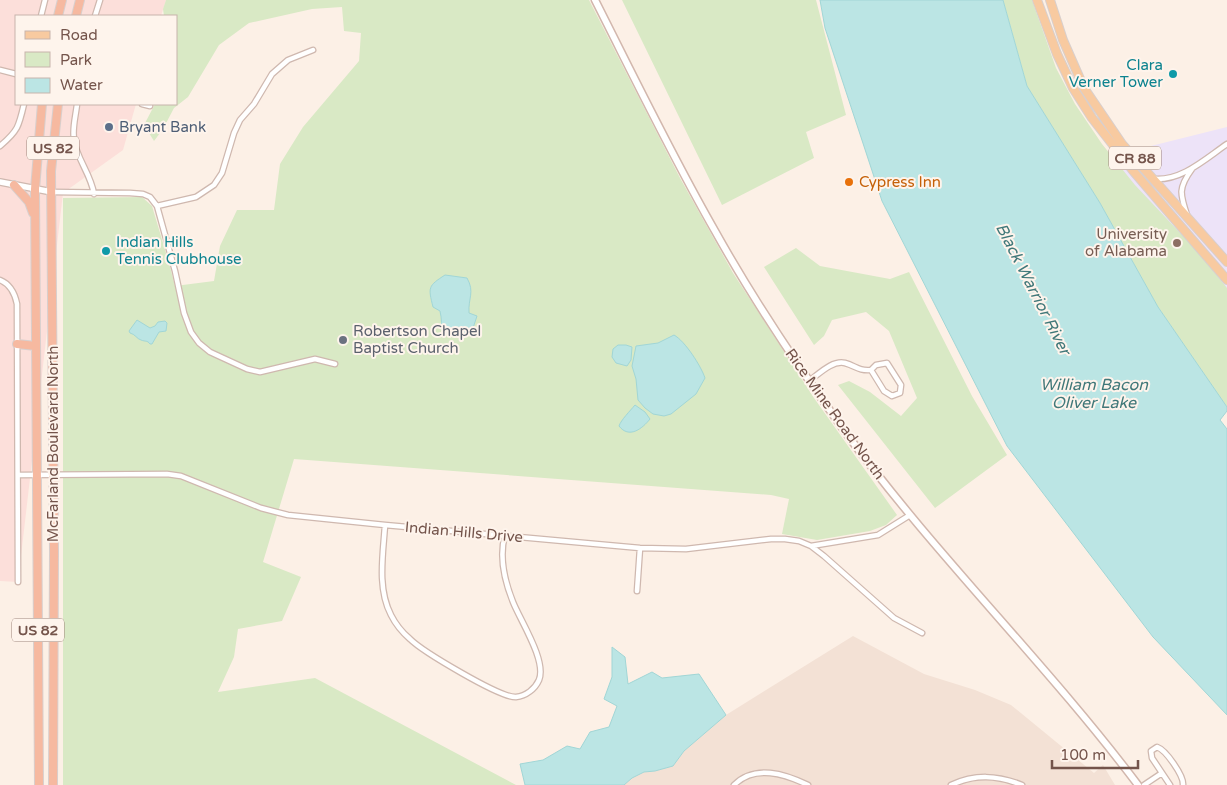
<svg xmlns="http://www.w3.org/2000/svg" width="1227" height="785" font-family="'Varela Round',sans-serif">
  <rect width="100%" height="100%" fill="#fcf0e6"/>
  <!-- residential -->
  <path fill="#f3e1d5" d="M853 636 924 674 975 690 1011 705 1094 773 1103 765 1115 785H624L632 778 644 772 655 771 673 766 684 751 726 715Z"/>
  <!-- commercial -->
  <path fill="#fcdfda" d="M0 0H166L161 16H16V104H136L123 150 63 193 18 582 0 581Z"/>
  <!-- education -->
  <path fill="#ede3f8" d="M1227 127V400L1098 191 1124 170 1147 147Z"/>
  <!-- green -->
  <path fill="#d9e9c5" d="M166 0H589L680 178 733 273 814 398 897 515 886 525 870 531 817 540 782 534 789 499 771 495 294 459 263 562 301 577 282 621 238 629 234 657 218 692 315 678 516 785H63V198L142 197 152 206 169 263 175 286 214 281 220 246 237 210H274L280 164 303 127 359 61 361 33 344 31 342 7 312 9 249 23 219 45 188 97 174 108 163 129 154 141 144 125 155 104H176V16H164L163 9Z
    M622 0H816L846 115 806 132 814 158 722 205Z
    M1003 0H1032L1056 68 1075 104 1102 144 1135 185 1199 253 1227 288V407L1158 307 1100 203 1027 86Z
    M796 248 820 266 890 279 909 272 972 396 1007 455 935 508 838 385 849 381 870 392 901 416 917 398 889 331 866 312 832 320 824 336 814 345 764 267Z"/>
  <!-- water -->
  <path fill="#bbe5e4" stroke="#a1d6d6" d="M820 0H1003L1027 86 1100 203 1158 307 1227 407V411L1220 420 1227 429V715L1153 637 1007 446 882 201 825 28Z
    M445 275 467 278C475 292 468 298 469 313L477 316 471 334 459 337 443 334C441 326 442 319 440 311L433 307C428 287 428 286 445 275Z
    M137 320 150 328 155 326 158 322 165 321 167 323 166 331 159 332 152 344H150C147 340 146 342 141 340 137 339 135 334 130 333L129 331Z
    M674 335C685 341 701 366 705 378L696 394 671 414 664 416 653 414 645 408 638 400 636 379 632 366 636 346 658 343Z
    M618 345H626L632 347 631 360 627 366 616 363 612 357 613 349Z
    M635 405 645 412 650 419C642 429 629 439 619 426 621 420 630 411 635 405Z
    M612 647 625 657 628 684 652 672 662 678 699 674 726 715 684 751 673 766 655 771 644 772 632 778 624 785H525L520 764 543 760 567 746 580 749 590 732 609 727 617 706 604 699 612 677Z"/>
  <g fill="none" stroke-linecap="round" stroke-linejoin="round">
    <defs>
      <path id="minor" d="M41 16 45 0
        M95 16 100 0
        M0 70 16 74
        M77 104C76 115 72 128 74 139 76 158 91 174 94 194
        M142 104 150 106
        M0 146C18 131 19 126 24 104
        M1154 179C1182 181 1205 159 1227 144
        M52 192 130 193 143 194 150 197 157 206 175 271 184 313 191 332 199 343 210 352 247 369 260 372 315 359 335 364
        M157 206 196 197 214 185 222 173 234 133 240 120 254 104 272 74 288 60 313 50
        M1187 215C1180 194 1178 188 1192 169
        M0 280C10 284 15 294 17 304L18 582
        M809 381C819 374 832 360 845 363 856 366 858 371 871 370L884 391 892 396 900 393 901 385 887 363 876 365 871 370
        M18 475 167 474 181 476 261 508 288 515 385 525 640 548 686 549 771 539H785L799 541 811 546 824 556 894 618 922 633
        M385 525C383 555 377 588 391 615 395 623 403 633 410 639 422 651 500 698 516 697 526 696 535 689 539 680 547 661 520 620 513 602 505 582 499 556 505 535
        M811 546 878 535 910 515
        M637 591 640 548
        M734 785C755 764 785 774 808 785
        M951 785C975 774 997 775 1022 785
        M1144 785 1162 773
        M1170 785 1152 758 1151 751 1157 747C1166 750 1184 776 1183 785"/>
      <path id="tertiary" d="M0 182 52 192"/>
      <path id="secondary" d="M595 0C634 77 672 156 715 231 754 301 799 368 846 433 936 556 1046 663 1138 785"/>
      <path id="primary" d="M1037 0 1057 54 1073 88 1092 118 1134 172 1227 280
        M1050 0 1063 40 1084 88 1122 144 1227 262"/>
      <path id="trunk" d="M58 16 62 0
        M76 16 80 0
        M14 185 29 202 33 213
        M17 344 36 346
        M39 785 35 189 42 104
        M53 785 54 552 51 171 58 104"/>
    </defs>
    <!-- minor casing -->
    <use href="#minor" stroke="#cfb8af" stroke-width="7"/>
    <!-- tertiary casing -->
    <use href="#tertiary" stroke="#cfb8af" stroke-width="8"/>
    <!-- secondary casing -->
    <use href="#secondary" stroke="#d2b7ad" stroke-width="9"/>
    <!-- primary casing -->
    <use href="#primary" stroke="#d8cfcd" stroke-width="10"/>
    <!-- trunk casing -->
    <use href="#trunk" stroke="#d8cfcd" stroke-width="10"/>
    <!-- minor -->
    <use href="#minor" stroke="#fff" stroke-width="4.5"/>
    <!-- tertiary -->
    <use href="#tertiary" stroke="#fff" stroke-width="5.5"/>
    <!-- secondary -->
    <use href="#secondary" stroke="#fff" stroke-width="6"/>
    <!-- primary -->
    <use href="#primary" stroke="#f8caa0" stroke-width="8"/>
    <!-- trunk -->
    <use href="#trunk" stroke="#f6b9a0" stroke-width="8"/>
  </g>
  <!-- markers -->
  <g fill="#0f9aa8" stroke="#fef4ec" stroke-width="2">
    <circle cx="1173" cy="74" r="5"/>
    <circle cx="106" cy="251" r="5"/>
  </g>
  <circle fill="#5c6f8a" stroke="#fef4ec" stroke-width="2" cx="109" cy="127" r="5"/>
  <circle fill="#e8710a" stroke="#fef4ec" stroke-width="2" cx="849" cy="182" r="5"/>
  <circle fill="#8d6e63" stroke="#fef4ec" stroke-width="2" cx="1177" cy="243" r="5"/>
  <circle fill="#6b7280" stroke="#fef4ec" stroke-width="2" cx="343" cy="340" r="5"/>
  <g text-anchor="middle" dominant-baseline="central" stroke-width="4" stroke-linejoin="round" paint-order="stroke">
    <!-- shield labels -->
    <g fill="#fef4ec" stroke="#9d847b" stroke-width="1">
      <rect x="27" y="136.5" width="52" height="23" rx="4"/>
      <rect x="1109" y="146.5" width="52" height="23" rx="4"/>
      <rect x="12" y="618.5" width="52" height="23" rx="4"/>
    </g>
    <g font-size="14" font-weight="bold" fill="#74544b">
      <text x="53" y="148">US 82</text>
      <text x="1135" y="158">CR 88</text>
      <text x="38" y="630">US 82</text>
    </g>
    <!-- culture labels -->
    <g font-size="15" fill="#0d838f" stroke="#fef4ec" text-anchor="end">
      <text x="1163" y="65">Clara<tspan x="1163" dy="17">Verner Tower</tspan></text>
      <text x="116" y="242" text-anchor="start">Indian Hills<tspan x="116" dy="17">Tennis Clubhouse</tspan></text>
    </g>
    <!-- service labels -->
    <g font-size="15" fill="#4e5e75" stroke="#fef4ec" text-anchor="start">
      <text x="119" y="127">Bryant Bank</text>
    </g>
    <!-- food labels -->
    <g font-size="15" fill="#c56008" stroke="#fef4ec" text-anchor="start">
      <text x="859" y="182">Cypress Inn</text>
    </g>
    <!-- education labels -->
    <g font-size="15" fill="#785e54" stroke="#fef4ec" text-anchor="end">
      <text x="1167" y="234">University<tspan x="1167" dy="17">of Alabama</tspan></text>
    </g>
    <!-- worship labels -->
    <g font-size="15" fill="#5b616d" stroke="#fef4ec" text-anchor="start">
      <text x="353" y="331">Robertson Chapel<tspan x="353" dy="17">Baptist Church</tspan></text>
    </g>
    <!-- street labels -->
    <g font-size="15" fill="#74544b" stroke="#fef4ec">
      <text transform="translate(835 414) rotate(54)">Rice Mine Road North</text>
      <text transform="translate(53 444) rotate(-90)">McFarland Boulevard North</text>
      <text transform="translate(464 532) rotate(5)">Indian Hills Drive</text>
    </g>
    <!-- water labels -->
    <g font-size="16" font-style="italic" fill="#407879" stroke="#fef4ec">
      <text transform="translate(1033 289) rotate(63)">Black Warrior River</text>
      <text x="1094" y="385">William Bacon<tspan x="1094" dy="18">Oliver Lake</tspan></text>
    </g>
  </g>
  <!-- legend -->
  <rect x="15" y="15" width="162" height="90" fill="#fef4ec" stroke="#c7b4ac"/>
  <rect x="25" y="31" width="25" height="8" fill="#f8caa0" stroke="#c7b4ac"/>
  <text x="60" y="40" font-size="15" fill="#74544b">Road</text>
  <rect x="25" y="52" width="25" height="15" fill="#d9e9c5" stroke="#c7b4ac"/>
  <text x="60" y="65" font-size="15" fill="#74544b">Park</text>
  <rect x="25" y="78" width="25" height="15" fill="#bbe5e4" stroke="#c7b4ac"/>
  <text x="60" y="90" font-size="15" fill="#74544b">Water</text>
  <!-- scale -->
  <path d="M1052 760v8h86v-8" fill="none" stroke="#74544b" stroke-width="2.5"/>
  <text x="1060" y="760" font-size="15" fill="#74544b" stroke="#fef4ec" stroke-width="4" paint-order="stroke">100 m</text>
</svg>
